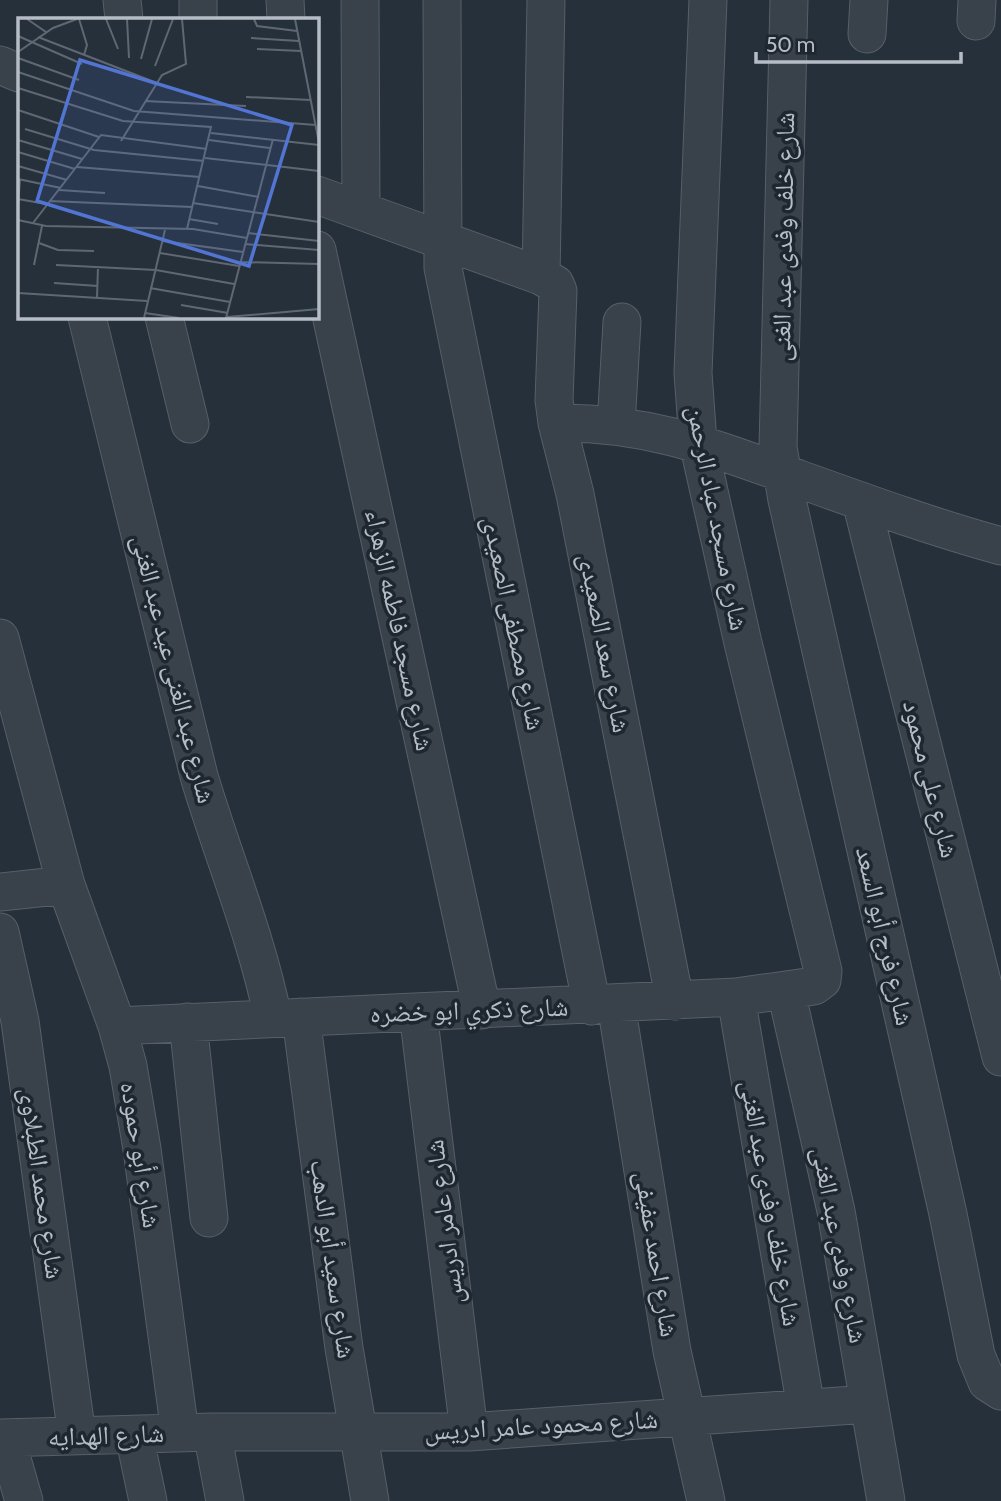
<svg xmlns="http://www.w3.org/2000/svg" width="1001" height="1501" font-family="Cabin,'Noto Naskh Arabic',sans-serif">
  <rect width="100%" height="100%" fill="#25303a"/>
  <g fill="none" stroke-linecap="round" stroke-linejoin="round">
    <defs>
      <path id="minor" d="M122 0 124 19
        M285 0 286 19
        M360 0 361 211
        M442 0 443 268 592 1006
        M789 0 778 447 787 500 948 1214 976 1355 987 1382 1001 1391
        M198 19V0
        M976 21 977 0
        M867 34 869 0
        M0 65 19 73
        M317 195 541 276 555 284 558 291 554 400 557 423 575 494 675 1001
        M317 250 482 1010
        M541 276 546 0
        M87 317 199 776C223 857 256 934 273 1018
        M164 317 190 424
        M557 423C649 422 713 448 799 479 866 503 932 527 1001 546
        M616 425 622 322
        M861 501 1001 1057
        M0 638 66 885 117 1026 128 1066 142 1149 180 1433
        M0 892 66 885
        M0 932 20 1021 77 1436
        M786 991 836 1211 886 1501
        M736 997 806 1408
        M616 1004 672 1351 706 1501
        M418 1012 469 1432
        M301 1017 344 1348 370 1501
        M188 1022 209 1218
        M117 1026 736 997 814 986 822 980 823 971 743 643 698 442 693 373 708 0
        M212 1432 225 1501
        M134 1435 148 1501
        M0 1438 212 1432H469L868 1404
        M6 1438 24 1501"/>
    </defs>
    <!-- minor casing -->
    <use href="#minor" stroke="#575f69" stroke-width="39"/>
    <!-- minor -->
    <use href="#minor" stroke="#39414b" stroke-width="37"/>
  </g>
  <g text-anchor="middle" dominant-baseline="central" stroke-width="7" stroke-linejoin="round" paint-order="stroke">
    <!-- street labels -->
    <g font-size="26" fill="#b5bcc6" stroke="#1e2630">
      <text transform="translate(783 237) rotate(-89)">شارع خلف وفدى عبد الغنى</text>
      <text transform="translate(718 518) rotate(79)">شارع مسجد عباد الرحمن</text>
      <text transform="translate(514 623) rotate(78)">شارع مصطفى الصعيدى</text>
      <text transform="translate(400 630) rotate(78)">شارع مسجد فاطمه الزهراء</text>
      <text transform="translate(605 643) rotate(79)">شارع سعد الصعيدى</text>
      <text transform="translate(174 669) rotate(76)">شارع عبد الغنى عيد عبد الغنى</text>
      <text transform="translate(931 779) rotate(76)">شارع على محمود</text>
      <text transform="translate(885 936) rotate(77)">شارع فرج أبو السعد</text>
      <text transform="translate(469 1010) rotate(-2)">شارع ذكري ابو خضره</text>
      <text transform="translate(141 1155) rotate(81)">شارع أبو حموده</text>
      <text transform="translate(42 1183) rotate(82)">شارع محمد الطبلاوى</text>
      <text transform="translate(771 1203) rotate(80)">شارع خلف وفدى عبد الغنى</text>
      <text transform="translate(444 1222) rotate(-97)">شارع عامر ادريس</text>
      <text transform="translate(840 1245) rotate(79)">شارع وفدى عبد الغنى</text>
      <text transform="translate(657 1254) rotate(81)">شارع احمد عفيفى</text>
      <text transform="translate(333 1259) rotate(82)">شارع سعيد أبو الدهب</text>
      <text transform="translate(541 1425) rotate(-3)">شارع محمود عامر ادريس</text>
      <text transform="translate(106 1435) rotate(-2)">شارع الهدايه</text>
    </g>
  </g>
  <!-- overview -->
  <g transform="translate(18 18)">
    <rect width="301" height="301" fill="#25303a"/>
    <path fill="none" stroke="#5f6872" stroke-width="2" d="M9 1 28 14M61 1 69 27 66 37M88 1 100 31M109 1 111 40M236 1 239 8 279 13M277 1 301 125M0 18 64 46M20 19 139 65M233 20 281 23M239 31 283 33M0 34 35 10 59 1M0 40 61 62M123 41 134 1M137 48 155 1M0 54 116 93 298 107M0 70 105 103 193 109 169 211M228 79 293 82M127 83 228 88M0 92 81 119M7 111 76 132 186 143M193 115 301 127M0 122 64 141M191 122 252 130M103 123 144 57 168 46 164 1M0 134 57 151M187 140 301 153M0 148 49 162M59 149 182 159M0 161 43 170M180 168 241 179M41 172 87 175M0 181 28 186M31 183 174 189M175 185 301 204M0 189 2 161M171 201 200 206M0 202 28 208 175 211 229 220M15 205 83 117 189 131M230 215 301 223M145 223 225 234M21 225 40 232 76 233M227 226 301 232M142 235 221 248M222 244 301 246M16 247 24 208M38 247 138 252 216 266M36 265 80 268M132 270 212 284M0 275 129 283M79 280 80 249M163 287 210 295M127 295 161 300M209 299 301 291M126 300 147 212M208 300 255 121"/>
    <path fill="#5274d2" fill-opacity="0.15" stroke="#5274d2" stroke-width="3.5" d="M62 42 274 107 231 248 19 183Z"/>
    <rect width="301" height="301" fill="none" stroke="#b5bcc6" stroke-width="3.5"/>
  </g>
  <!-- scale -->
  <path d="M756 52v10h205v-10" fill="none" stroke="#b5bcc6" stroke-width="3.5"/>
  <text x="766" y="52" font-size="21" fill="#b5bcc6" stroke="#1e2630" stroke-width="5" paint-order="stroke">50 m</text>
</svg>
